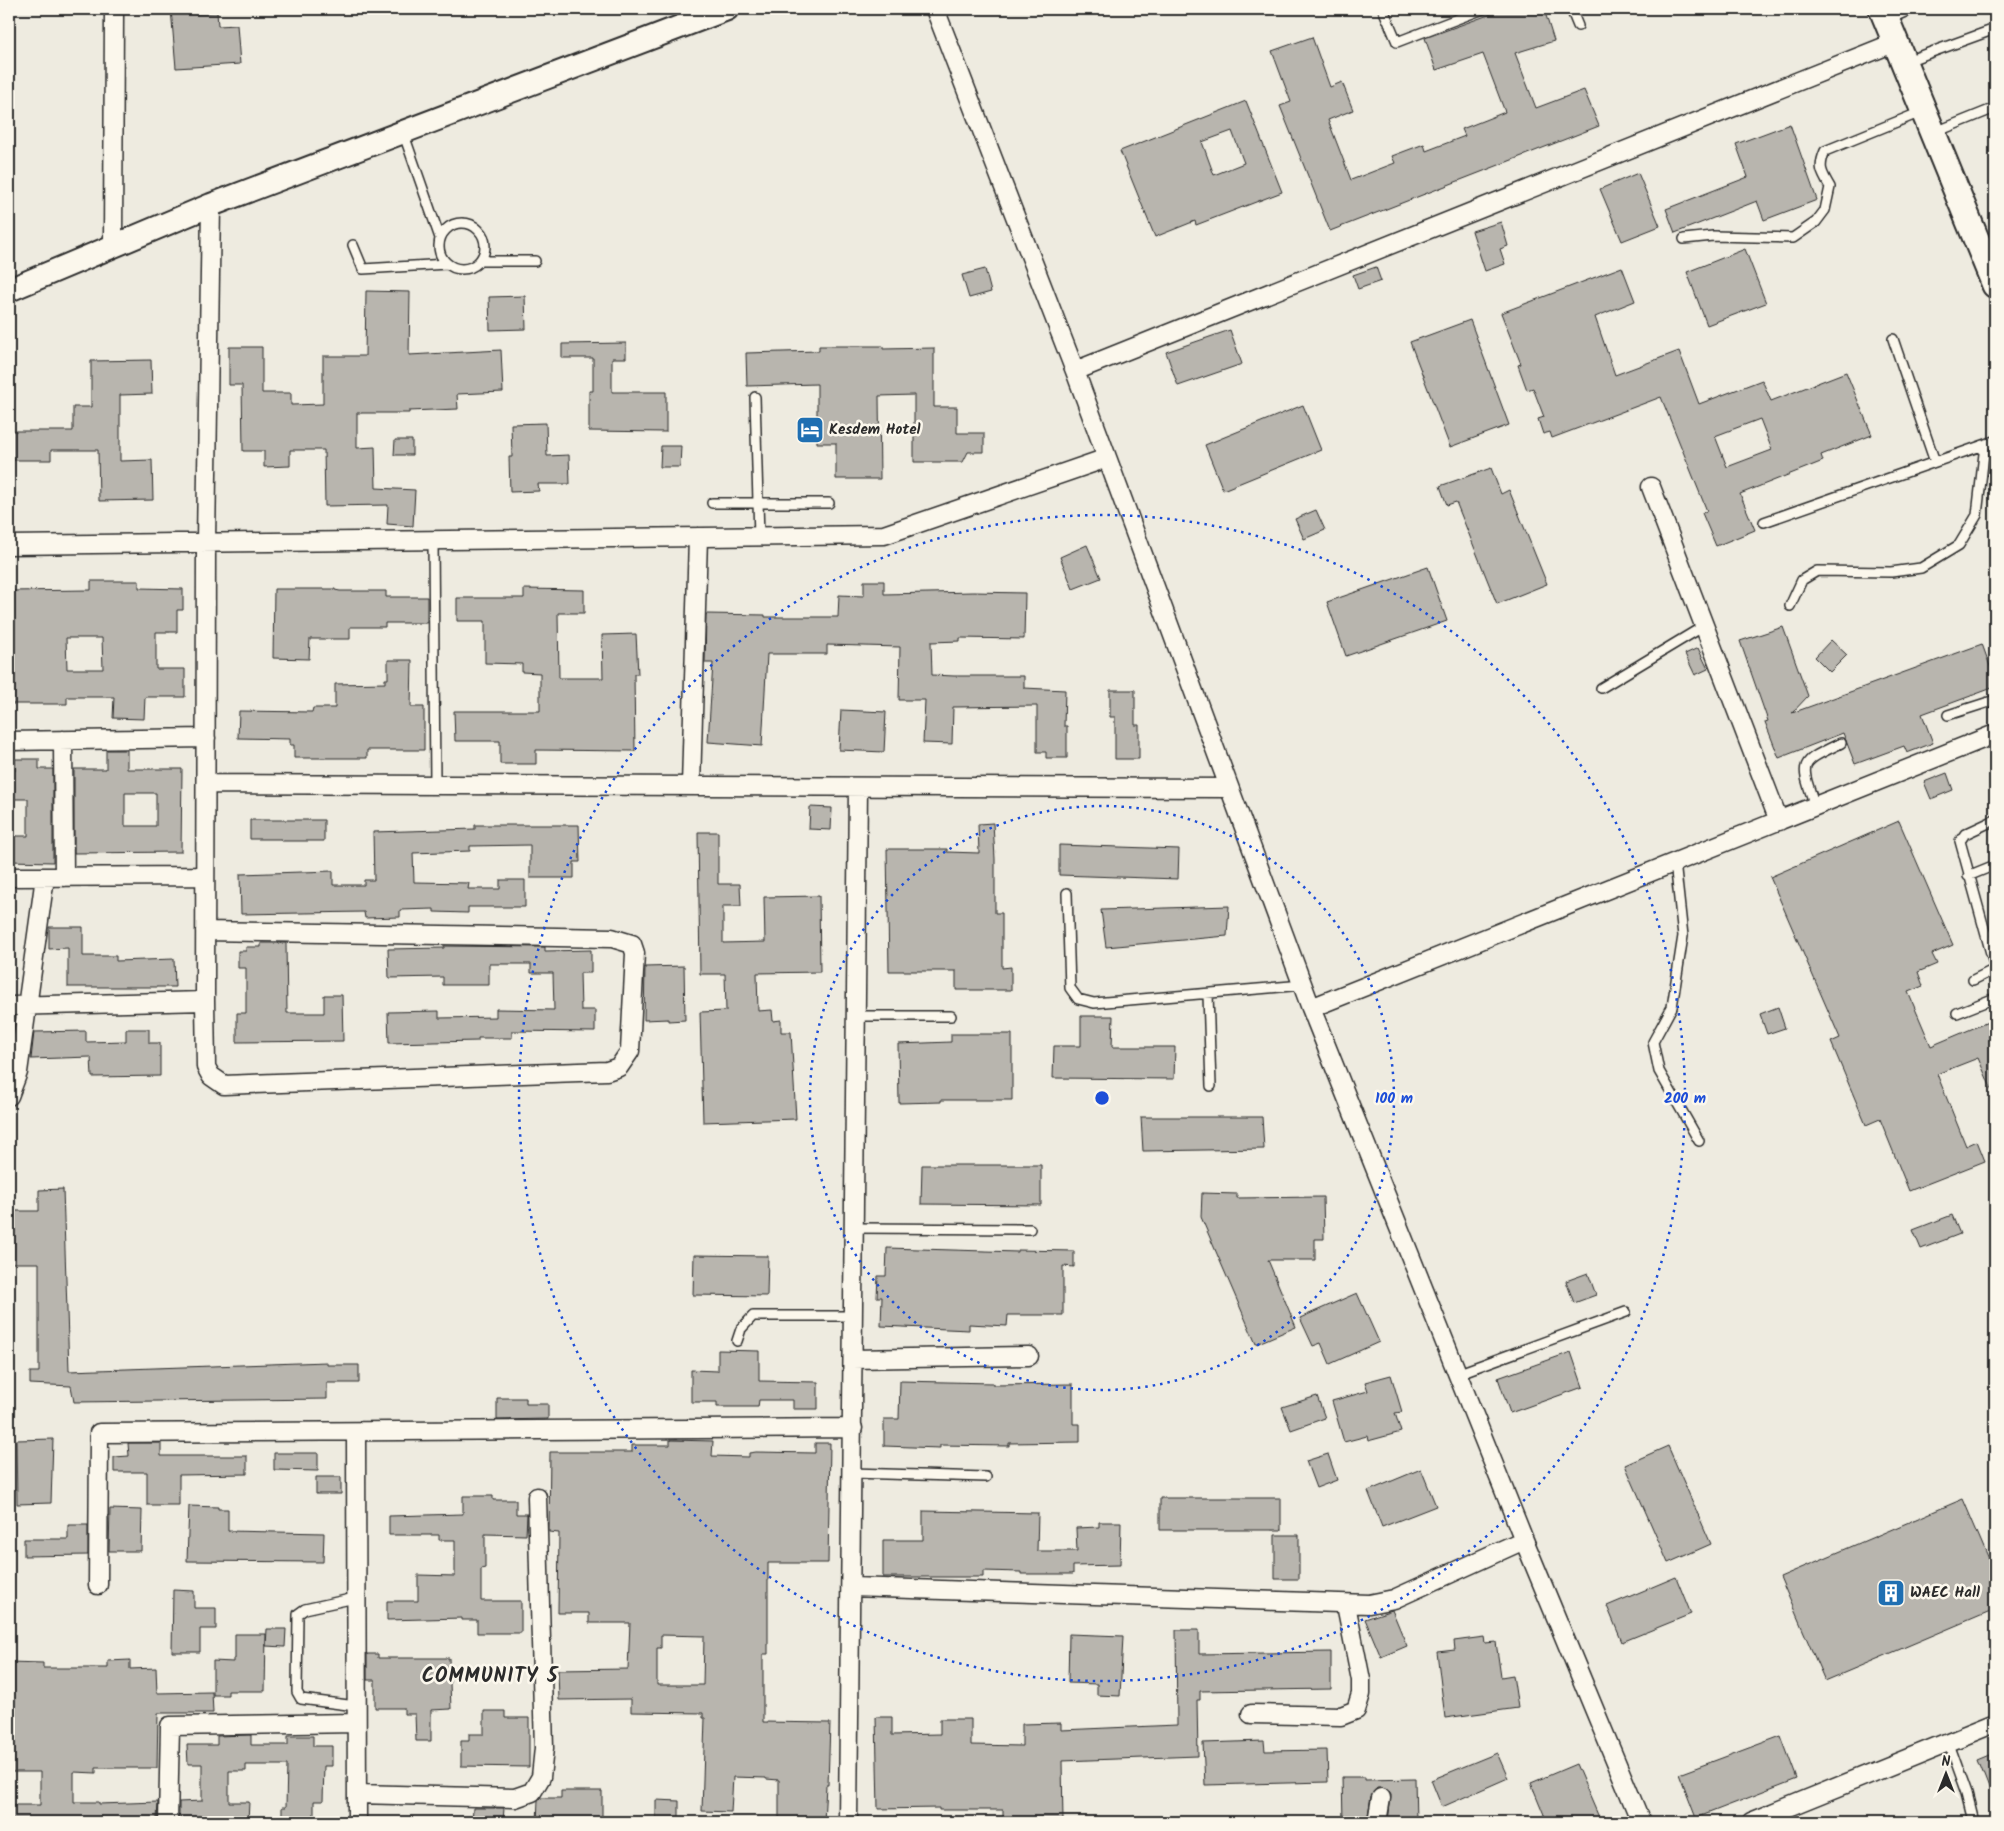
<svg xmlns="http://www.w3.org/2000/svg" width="2004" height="1831" font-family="Kalam,sans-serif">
  <rect width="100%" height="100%" fill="#eeebe0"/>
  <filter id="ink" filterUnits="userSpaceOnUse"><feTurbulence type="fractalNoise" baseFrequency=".02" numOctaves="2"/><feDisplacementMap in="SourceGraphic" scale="10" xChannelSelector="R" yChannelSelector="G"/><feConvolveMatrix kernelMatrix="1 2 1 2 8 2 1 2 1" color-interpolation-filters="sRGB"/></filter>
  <g filter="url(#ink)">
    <!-- building -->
    <path fill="#b8b5ae" stroke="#2b2b2b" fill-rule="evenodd" d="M171 9H193L194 14 217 12 218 26 237 25 240 64 176 68Z
      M1505 9H1544L1554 41 1515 53 1536 108 1584 90 1599 126 1330 231 1280 106 1291 102 1272 51 1312 37 1330 87 1342 82 1353 110 1328 120 1351 180 1395 163 1392 156 1424 144 1426 151 1465 136 1462 129 1505 112 1483 54 1436 70 1425 38Z
      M1246 101 1282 192 1196 225 1195 221 1155 237 1120 151ZM1232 131 1244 163 1214 175 1202 142Z
      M1790 124 1817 200 1764 220 1757 201 1675 233 1666 209 1748 177 1736 144Z
      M1638 173 1660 226 1622 241 1600 189Z
      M1501 222 1508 246 1500 249 1505 264 1485 271 1472 231Z
      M1745 249 1766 303 1707 325 1687 272Z
      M1376 267 1381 281 1358 289 1353 275Z
      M1622 267 1635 301 1595 317 1615 375 1679 351 1699 404 1762 380 1771 401 1846 372 1872 435 1821 455 1823 461 1740 494 1755 530 1716 546 1702 513 1707 511 1661 397 1552 438 1550 432 1543 434 1538 419 1544 417 1533 388 1527 390 1518 365 1521 364 1501 313ZM1760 419 1772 450 1727 467 1715 436Z
      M985 269 991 292 969 298 962 275Z
      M366 291 410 292 409 355 501 350 503 392 457 394 458 409 409 411V413H357V448L375 447 376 488 415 490 413 526 387 524 388 505 325 506 324 450H290V466L264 467V451H243L242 385H229V347H262V393H291V405L323 404V356H365Z
      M525 296 526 329 490 330 489 297Z
      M1470 320 1509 425 1450 447 1410 342Z
      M1230 330 1242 364 1178 386 1166 352Z
      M626 343V358H612V392H666V432L589 431V391H593V358H562V344Z
      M819 346H883V349L934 348V407H957V433H984V452H968L963 462H914V395L879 396 880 479H836V443H817V384L747 386 746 353 819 351Z
      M151 360 152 394 120 395V461L152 460 153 500 99 501 98 450H51V460H9V431H73V407H91V361Z
      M1303 405 1321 450 1223 490 1205 445Z
      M546 423 547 456 569 455 570 484H538L539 491 510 492 509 457H512L511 424Z
      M395 440H412V455H394Z
      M661 446H681L680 467H660Z
      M1491 468 1501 494 1509 490 1547 584 1497 604 1456 502 1447 505 1440 486Z
      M1316 510 1325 530 1304 539 1295 519Z
      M1087 545 1101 578 1073 589 1060 557Z
      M1428 567 1447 621 1346 656 1327 602Z
      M91 581H139V588L183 589V610H177V632H156V669H185V697H145L144 719 113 718 114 697H67V704H9V591L91 590ZM66 638H102L103 669H67Z
      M864 581H884V594L973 592 1025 593 1024 639 960 638V641L931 642 932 675 954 676H1024V688L1065 690 1064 726H1067V758H1046V752H1037V706L953 707 952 744 923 743 925 700H899L900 647 827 645V654H767L762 746 708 742 713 663H705L706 614 765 615V617H838L839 595 864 596Z
      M274 589H335V590L340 591H386V597H427V623H385V627H350V639H310L309 659 273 658Z
      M524 589 584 590V613H558L559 678H603L602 635 636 634 638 674H634L635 751 536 750V764H500V741H455L454 711H540V673L522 672V664L485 663V621H457V598H524Z
      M1783 627 1808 696 1792 713 1982 644 1995 680V687L1922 714 1933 743 1907 753 1904 746 1855 764 1843 733 1779 758 1765 722 1768 721 1740 641Z
      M1831 640 1847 655 1830 672 1815 657Z
      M1698 648 1708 669 1695 675 1685 654Z
      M388 660H412L411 707H424V750H367V758H294V745H290V739L238 738 239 711 312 712 313 708H335V684L385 683V679H388Z
      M1110 690H1135V725H1139V759H1115V717H1110Z
      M841 710 886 712 884 752 839 750Z
      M106 750H127V769H182L181 852 74 853V769H106ZM125 793H156V826H125Z
      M15 759H39V769H53V862L9 861V836H28V799H9V771H15Z
      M1947 773 1953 790 1931 799 1924 782Z
      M810 807 832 808 831 830 809 829Z
      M250 820H324V841H281V839H250Z
      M1899 821 1953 945 1932 954 1937 964 1918 972 1923 986 1908 992 1931 1046 1995 1019V1097L1978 1058 1937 1074 1966 1146 1977 1141 1985 1161 1909 1191 1880 1119 1866 1125 1831 1042 1840 1038 1770 877Z
      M993 823 995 859V913H1002V968L1011 967V990H956V971H889L887 849H947V852L979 853 978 824Z
      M475 825H579L580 862H574V878H530V845L470 846V851L413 853 414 882 469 883 468 889H500V880H525V907H468V913L434 912V909L400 910V917L365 918 364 912 241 914 240 874 333 871V885H364V880H374L373 832 475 829Z
      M698 832H718V884H740L741 906H723V943L765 942 764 897 819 896 820 972 757 973 758 1011 772 1010 773 1021 781 1020V1032H791L796 1119 703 1122 700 1012 726 1011 725 974H700Z
      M1059 845 1179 849 1178 879 1059 875Z
      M1229 906 1227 936 1106 947 1101 910Z
      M49 927H83V956H116V961L174 959 175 987H68V948L49 949Z
      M261 943H286L287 1013H324V995H342L343 1041 237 1042V1013H246V968H238V951H246V947H261Z
      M444 946 545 947V951L591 950V973H580L581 1010H595V1032L512 1031V1038H478V1041L389 1043 388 1012 439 1011V1018L496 1017V1009L554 1010 553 973H531V964H489V985H443V977L389 978 388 949 444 948Z
      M684 966 685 1020 668 1021V1019L644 1020 645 967Z
      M1778 1007 1785 1028 1767 1034 1760 1014Z
      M1081 1016H1113L1112 1047H1175L1174 1079 1053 1078 1054 1046H1081Z
      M126 1029H149V1043H160V1076L92 1077 91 1057 31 1059 34 1032 86 1031V1042L126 1041Z
      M951 1034H1012V1100H941V1102L899 1103 898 1044 951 1042Z
      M1141 1117H1262L1264 1149 1143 1151Z
      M922 1165H1041V1205L921 1204Z
      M63 1189 69 1371 327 1362V1365H359V1383H327V1399L74 1402 71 1386 30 1384V1372H39V1263H9V1211H39V1190Z
      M1202 1193 1237 1194V1198L1323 1197 1324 1239H1315V1260H1268L1296 1327 1256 1344 1201 1217Z
      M1952 1215 1960 1234 1921 1249 1913 1230Z
      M887 1248 1018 1252V1250L1074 1251V1267L1063 1266V1315H1008L1007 1326 969 1324V1330L881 1326 882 1297H877L878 1276H886Z
      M694 1255 768 1256 767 1296 693 1295Z
      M1588 1273 1596 1295 1574 1303 1566 1281Z
      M1357 1293 1379 1342 1330 1364 1321 1343 1313 1346 1300 1318Z
      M718 1350 759 1351V1381L818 1382V1409H793V1400H759L758 1407H717V1402H691V1370L718 1371Z
      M1571 1352 1583 1387 1510 1413 1498 1378Z
      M1391 1375 1402 1412 1395 1413 1401 1432 1368 1441 1367 1436 1344 1442 1332 1401 1368 1391 1365 1382Z
      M900 1381 993 1383V1385L1073 1384V1424H1080V1442L1009 1443V1446L940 1445V1448L884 1446V1419H899Z
      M1317 1396 1325 1418 1291 1430 1282 1407Z
      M497 1398H526V1404H548V1419L497 1420Z
      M53 1439 51 1503 17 1504 16 1440Z
      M670 1440 713 1441 712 1456 749 1457V1453L756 1452 815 1453V1443H830L828 1563H768V1654H763V1722L830 1723 828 1785H826L824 1822H779V1780L766 1779V1778L733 1777 731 1812 702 1811 705 1718H703V1713L631 1712V1699L559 1700 558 1670 628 1669 630 1623H589V1613H558L559 1533 549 1532 550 1452H632V1445H670ZM661 1635 704 1636 703 1685H657V1648H661Z
      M128 1443H161V1456H247V1474L179 1475V1505H147V1472H114V1457L129 1456Z
      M1668 1446 1711 1544 1668 1563 1625 1465Z
      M274 1453H318V1471L274 1470Z
      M1328 1454 1337 1480 1316 1488 1306 1461Z
      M1421 1469 1436 1506 1382 1527 1368 1491Z
      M316 1477H341V1494H316Z
      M463 1496H493V1500H516V1514H527L526 1535 485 1534V1568L481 1569V1601H521V1633H477V1620H462V1618L387 1620V1601H418V1575L455 1576V1540H439V1535H389V1516L463 1514Z
      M1160 1498H1281V1530H1160Z
      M1963 1499 1995 1574V1609L1825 1681 1780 1577Z
      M189 1506 218 1507V1509H228V1531L324 1533 323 1562 187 1561Z
      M110 1509 142 1510 141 1551H109Z
      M923 1511 1038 1513 1037 1551H1077L1076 1528 1099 1527V1522H1121L1120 1565 1073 1566V1574H1021V1572L983 1571V1577H883V1540H923Z
      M68 1525H88V1555L24 1556V1539H68Z
      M1275 1535H1299V1579H1275Z
      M1676 1577 1691 1614 1622 1642 1607 1606Z
      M173 1590 194 1591V1608H216V1629H200V1652H172Z
      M1392 1610 1407 1646 1381 1657 1365 1619Z
      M267 1629H286L285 1647 266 1646Z
      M1176 1630H1199V1654L1331 1652V1689L1200 1691V1700H1197L1198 1756 1062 1761 1063 1822H1003V1810H939V1808L878 1809 876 1717H892V1735L940 1734V1719H971V1745L1022 1746V1724L1061 1723V1730L1177 1725Z
      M235 1634H266L265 1691H228V1695H213V1661L233 1662V1659H235Z
      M1069 1634 1123 1636 1120 1696 1097 1695V1684L1068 1683Z
      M1484 1637 1485 1643 1496 1642 1501 1677 1513 1675 1518 1708 1445 1718 1437 1652 1455 1650 1454 1641Z
      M367 1654H378V1658H449L451 1709 431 1710V1741H416L415 1714H404V1708H375V1680H367Z
      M130 1660V1669L156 1668 157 1693 212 1692 213 1713H158L157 1768H96V1773L74 1772V1802H99V1804L158 1802 157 1819H156V1822H9V1805H40V1772H9V1662L43 1663V1668H108V1661Z
      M484 1711H505V1718H529V1767L461 1766V1741H469V1734H484Z
      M251 1735V1745H288V1736H313V1746H332V1766H324L323 1801H314V1822H282V1807H286L287 1765H246V1771H229V1802H249L248 1822H199V1820H179V1802L202 1801V1764H188L187 1745H217V1736Z
      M1781 1736 1797 1779 1696 1818 1679 1774Z
      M1264 1741 1265 1751 1327 1750 1328 1782 1205 1785 1203 1743Z
      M1497 1753 1508 1778 1442 1807 1431 1780Z
      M1995 1753V1800L1994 1801 1978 1760Z
      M1576 1764 1601 1822H1547L1531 1783Z
      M1342 1777H1365V1780L1415 1779 1416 1822H1388L1391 1795 1388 1790 1382 1788H1377L1371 1796 1367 1822H1343Z
      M561 1791H602V1822H537L538 1800 540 1798H561Z
      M656 1800 679 1801V1822H656Z
      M473 1808H504L503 1822H472Z"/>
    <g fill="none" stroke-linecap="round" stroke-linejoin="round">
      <defs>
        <path id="service" d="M1383 9 1397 42 1483 9
          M1571 9 1578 26
          M1887 20 1912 9
          M1904 62 1995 29
          M403 132 440 238
          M1933 133 1995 108
          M439 246a23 23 0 1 1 46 0a23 23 0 1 1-46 0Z
          M1684 239 1713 236 1793 238 1816 222 1825 210 1830 187C1821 172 1818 167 1825 151L1921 112
          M353 245 363 269 447 264
          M480 261H535
          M1893 339 1935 462
          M755 397 759 537
          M712 503H829
          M1764 522 1995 441
          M433 540 435 784
          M1790 606 1802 580 1817 571 1891 572 1921 568 1959 545 1977 515 1985 445
          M1601 688 1704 626
          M1948 715 1995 700
          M1815 806C1800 761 1798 764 1841 743
          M1995 820 1965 834 1960 841 1995 968
          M1675 862 1683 936 1672 1007 1653 1042 1659 1071 1699 1141
          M1968 876 1995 865
          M1067 893 1070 988 1078 999 1094 1003 1303 985
          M1973 980 1995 969
          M1208 994 1211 1086
          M1957 1013 1995 998
          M855 1016H951
          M854 1228 1030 1229
          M737 1341 741 1329 753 1316H853
          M1457 1374 1626 1312
          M852 1473 986 1477
          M355 1598 305 1609 298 1614 297 1692 301 1699 356 1706
          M1948 1741 1967 1794 1974 1822"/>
        <path id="minor" d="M935 9 1075 371 1311 1008 1524 1540 1641 1822
          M113 246 114 9
          M1075 371 1896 42
          M1651 487 1779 821
          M9 545 884 535 1107 458
          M63 740 64 877
          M9 741 206 738
          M206 784 1229 788
          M691 786 698 537
          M9 877 205 876
          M205 931 612 938 632 944 635 953 630 1051 619 1067 607 1071 224 1085 211 1076 206 1067 205 1001 206 542 211 205
          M9 1006 205 1001
          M1311 1008 1995 734
          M9 1096 18 1072 45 877
          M853 1359 1029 1356
          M356 1432 357 1822
          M98 1585 99 1433 853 1428
          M852 1587 1369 1604 1394 1599 1524 1540
          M1251 1714 1341 1716 1356 1710 1361 1694V1680L1346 1605
          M357 1794 515 1798 532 1792 541 1777 544 1748 537 1497
          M168 1822 170 1726 356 1723
          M848 1822 858 787
          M1377 1822 1381 1798
          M1751 1822 1995 1723"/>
        <path id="tertiary" d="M9 290 211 205 727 9"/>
        <path id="secondary" d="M1882 9 1995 285"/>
      </defs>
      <!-- service casing -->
      <use href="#service" stroke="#2b2b2b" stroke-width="12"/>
      <!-- minor casing -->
      <use href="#minor" stroke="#2b2b2b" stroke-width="21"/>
      <!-- tertiary casing -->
      <use href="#tertiary" stroke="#2b2b2b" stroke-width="26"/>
      <!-- secondary casing -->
      <use href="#secondary" stroke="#2b2b2b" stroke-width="29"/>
      <!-- service -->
      <use href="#service" stroke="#fbf7ec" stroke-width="9"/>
      <!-- minor -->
      <use href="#minor" stroke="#fbf7ec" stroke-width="18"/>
      <!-- tertiary -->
      <use href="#tertiary" stroke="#fbf7ec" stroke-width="22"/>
      <!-- secondary -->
      <use href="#secondary" stroke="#fbf7ec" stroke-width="25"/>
    </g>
  </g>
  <!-- distance rings -->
  <g fill="none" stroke="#1d4ed8" stroke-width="2.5" stroke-dasharray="2.5 5">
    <circle cx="1102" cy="1098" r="292"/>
    <circle cx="1102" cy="1098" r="583"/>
  </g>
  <!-- icons -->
  <defs>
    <symbol id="hotel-square" viewBox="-11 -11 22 22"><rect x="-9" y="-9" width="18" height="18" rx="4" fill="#1f6fb2" stroke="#fbf7ec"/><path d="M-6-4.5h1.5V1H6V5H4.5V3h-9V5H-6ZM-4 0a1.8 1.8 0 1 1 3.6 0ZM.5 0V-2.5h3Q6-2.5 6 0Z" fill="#fff"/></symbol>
    <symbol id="building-square" viewBox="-11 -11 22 22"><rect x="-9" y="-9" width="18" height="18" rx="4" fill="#1f6fb2" stroke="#fbf7ec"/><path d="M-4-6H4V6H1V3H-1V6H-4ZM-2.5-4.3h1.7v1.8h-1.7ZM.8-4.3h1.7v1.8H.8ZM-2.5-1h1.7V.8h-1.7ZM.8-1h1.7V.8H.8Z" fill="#fff"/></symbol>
  </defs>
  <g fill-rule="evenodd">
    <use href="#hotel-square" x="794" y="414" width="32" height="32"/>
    <use href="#building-square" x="1875" y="1577" width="32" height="32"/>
  </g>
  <g text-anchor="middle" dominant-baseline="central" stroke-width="5" stroke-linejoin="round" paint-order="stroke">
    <!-- poi labels -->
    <g font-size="15" font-weight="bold" fill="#2b2b2b" stroke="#fbf7ec" text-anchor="start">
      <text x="829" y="430">Kesdem Hotel</text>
      <text x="1910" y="1593">WAEC Hall</text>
    </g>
    <!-- district labels -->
    <g font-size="20" font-weight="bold" letter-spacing="1" fill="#2b2b2b" stroke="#fbf7ec">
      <text x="490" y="1677">COMMUNITY 5</text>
    </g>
  </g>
  <circle cx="1102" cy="1098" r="8" fill="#1d4ed8" stroke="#fbf7ec" stroke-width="2.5"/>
  <g font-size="15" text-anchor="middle" font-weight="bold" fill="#1d4ed8" stroke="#fbf7ec" stroke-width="5" stroke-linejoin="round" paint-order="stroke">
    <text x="1394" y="1103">100 m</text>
    <text x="1685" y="1103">200 m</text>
  </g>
  <!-- margin -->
  <rect width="2004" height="1831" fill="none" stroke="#fbf7ec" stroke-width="30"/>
  <rect x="15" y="15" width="1974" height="1801" fill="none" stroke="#2b2b2b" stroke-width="2" filter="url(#ink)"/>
  <!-- north arrow -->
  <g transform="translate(1946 1774)" stroke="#fbf7ec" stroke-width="4" paint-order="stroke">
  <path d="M0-4L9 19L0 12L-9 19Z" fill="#2b2b2b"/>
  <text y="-8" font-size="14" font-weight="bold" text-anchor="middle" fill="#2b2b2b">N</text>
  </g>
</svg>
